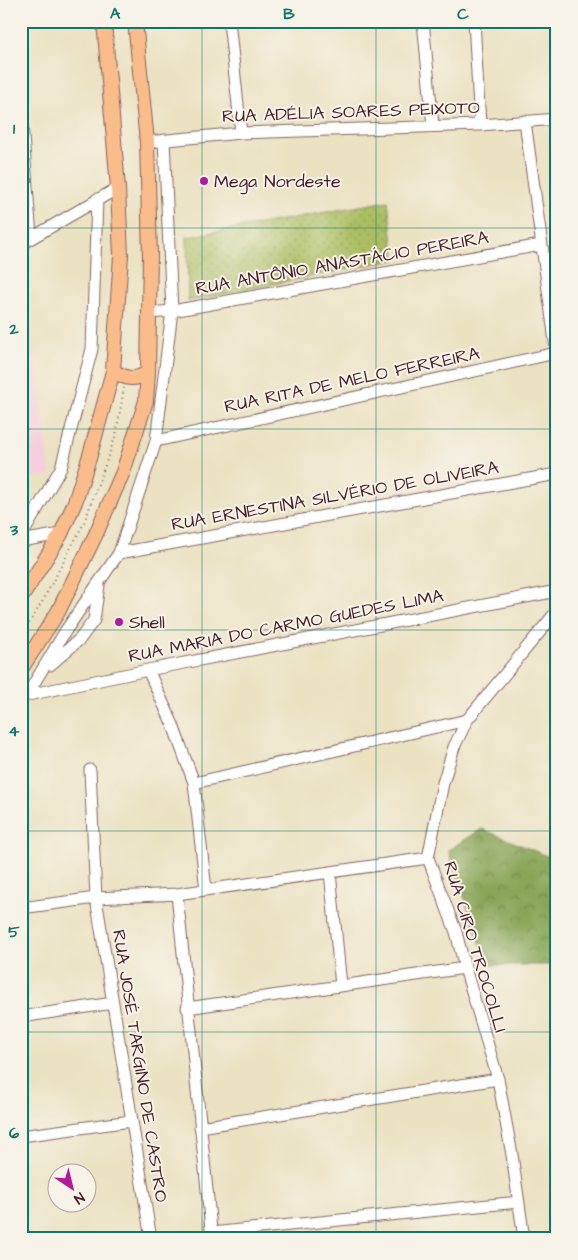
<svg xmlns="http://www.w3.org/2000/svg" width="578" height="1260" font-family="'Architects Daughter',sans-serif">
  <defs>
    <pattern id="grass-dots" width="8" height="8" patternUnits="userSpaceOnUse" patternTransform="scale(1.25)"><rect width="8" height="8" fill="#acbf63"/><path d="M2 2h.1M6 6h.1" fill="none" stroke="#8e9b52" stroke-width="1.8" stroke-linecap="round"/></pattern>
    <pattern id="forest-crowns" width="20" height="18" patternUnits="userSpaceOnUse" patternTransform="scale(1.25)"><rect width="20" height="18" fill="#89a659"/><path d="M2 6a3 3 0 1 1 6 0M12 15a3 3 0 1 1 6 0" fill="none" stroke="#72874a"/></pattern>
  </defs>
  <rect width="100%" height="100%" fill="#f7f3e8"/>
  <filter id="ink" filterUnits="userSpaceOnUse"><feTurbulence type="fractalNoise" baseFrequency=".02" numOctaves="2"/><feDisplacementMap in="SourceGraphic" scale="10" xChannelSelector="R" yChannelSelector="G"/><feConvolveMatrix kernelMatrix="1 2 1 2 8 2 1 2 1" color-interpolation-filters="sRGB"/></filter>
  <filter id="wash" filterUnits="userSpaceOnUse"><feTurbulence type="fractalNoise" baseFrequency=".0096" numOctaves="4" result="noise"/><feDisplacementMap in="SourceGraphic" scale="20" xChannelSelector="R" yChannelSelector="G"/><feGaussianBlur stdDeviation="1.12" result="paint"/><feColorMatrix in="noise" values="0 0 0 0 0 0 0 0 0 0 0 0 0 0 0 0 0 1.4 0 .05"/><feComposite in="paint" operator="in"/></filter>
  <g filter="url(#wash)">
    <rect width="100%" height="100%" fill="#ebe2c2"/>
    <!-- built -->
    <path fill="#f5cfdb" d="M30 323 51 475 21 479V324Z"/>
    <!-- grass -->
    <path fill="url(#grass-dots)" stroke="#7b6f47" d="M388 201 395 260 188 301 187 237Z"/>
    <!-- forest -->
    <path fill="url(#forest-crowns)" stroke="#6a6242" d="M482 829 547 856 557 855V965H488L448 850Z"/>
  </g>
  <g filter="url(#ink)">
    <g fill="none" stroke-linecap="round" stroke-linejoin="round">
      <defs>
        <path id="minor" d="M229 21 241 133
          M423 21 433 126
          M474 21 480 125
          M21 111 31 237
          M525 121 557 356
          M147 142 241 133 480 125 557 119
          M21 244 118 188
          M149 313 172 311 541 245
          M156 441 556 353
          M21 537 61 468 92 349 97 199
          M21 541 61 534
          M119 553 557 474
          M50 665 80 639 94 620 99 585
          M148 670 173 725 194 783 206 890
          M27 695 66 630 119 553 156 441 172 311 164 140
          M23 696 148 670 557 591
          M90 770 96 898 151 1239
          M194 783 467 720
          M330 872 341 986
          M177 894 212 1239
          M21 908 96 898 177 894 428 858
          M187 1008 465 968
          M21 1017 113 1003
          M200 1127 498 1079
          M21 1136 131 1121
          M211 1233 519 1202
          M524 1239 512 1155 498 1079 465 968 456 932 428 858 443 783 454 747 467 720 557 611"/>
        <path id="major" d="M113 371C127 379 133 381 148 373
          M21 598 61 534 75 502 90 455 113 371 121 256 118 188 104 21
          M21 669 58 612 95 536 123 472 146 401 148 373 150 256 147 142 135 21"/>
      </defs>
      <!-- minor casing -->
      <use href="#minor" stroke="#826360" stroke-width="13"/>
      <!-- major casing -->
      <use href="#major" stroke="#826360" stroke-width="16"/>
      <!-- path -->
      <path stroke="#826360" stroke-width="2" stroke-dasharray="1 4" stroke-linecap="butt" d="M21 636 41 604 84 523 116 435 124 388"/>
      <!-- minor -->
      <use href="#minor" stroke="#fff" stroke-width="11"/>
      <!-- major -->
      <use href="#major" stroke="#fabc8b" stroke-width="14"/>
    </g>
  </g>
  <!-- grid -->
  <path fill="none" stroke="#0f766e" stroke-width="1" stroke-opacity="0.55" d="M202 21V1239M376 21V1239M21 228H557M21 429H557M21 630H557M21 831H557M21 1032H557"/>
  <!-- markers -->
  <g fill="#b5179e" stroke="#f7f3e8" stroke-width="2">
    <circle cx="204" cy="181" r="5"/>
    <circle cx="119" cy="622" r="5"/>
  </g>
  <g text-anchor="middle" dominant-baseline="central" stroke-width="4" stroke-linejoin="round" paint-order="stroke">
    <!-- street labels -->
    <g font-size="18" fill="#4a1f2b" stroke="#f7f3e8">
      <text transform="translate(351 112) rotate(-2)">RUA ADÉLIA SOARES PEIXOTO</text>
      <text transform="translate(342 263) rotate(-10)">RUA ANTÔNIO ANASTÁCIO PEREIRA</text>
      <text transform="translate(352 380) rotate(-12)">RUA RITA DE MELO FERREIRA</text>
      <text transform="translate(335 496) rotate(-10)">RUA ERNESTINA SILVÉRIO DE OLIVEIRA</text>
      <text transform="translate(286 626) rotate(-11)">RUA MARIA DO CARMO GUEDES LIMA</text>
      <text transform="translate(475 947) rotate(73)">RUA CIRO TROCOLLI</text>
      <text transform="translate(140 1066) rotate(81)">RUA JOSÉ TARGINO DE CASTRO</text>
    </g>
    <!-- poi labels -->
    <g font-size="18" fill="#4a1f2b" stroke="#f7f3e8" text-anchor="start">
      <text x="214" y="181">Mega Nordeste</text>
      <text x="129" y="622">Shell</text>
    </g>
  </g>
  <!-- margin -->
  <rect width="578" height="1260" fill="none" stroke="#f7f3e8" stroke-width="55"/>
  <!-- north arrow -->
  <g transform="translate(72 1188) rotate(145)"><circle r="24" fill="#f7f3e8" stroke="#b29e9c"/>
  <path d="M0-4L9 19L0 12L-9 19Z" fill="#b5179e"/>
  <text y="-8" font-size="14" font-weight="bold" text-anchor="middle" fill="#4a1f2b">N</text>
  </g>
  <rect x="28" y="28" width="522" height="1204" fill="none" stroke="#0f766e" stroke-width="2"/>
  <g font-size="16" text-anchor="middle" font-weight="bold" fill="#0f766e">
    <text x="115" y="19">A</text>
    <text x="289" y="19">B</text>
    <text x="463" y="19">C</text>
    <text x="14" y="134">1</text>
    <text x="14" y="334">2</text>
    <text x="14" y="535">3</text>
    <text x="14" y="736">4</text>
    <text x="14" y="937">5</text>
    <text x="14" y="1138">6</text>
  </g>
</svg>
